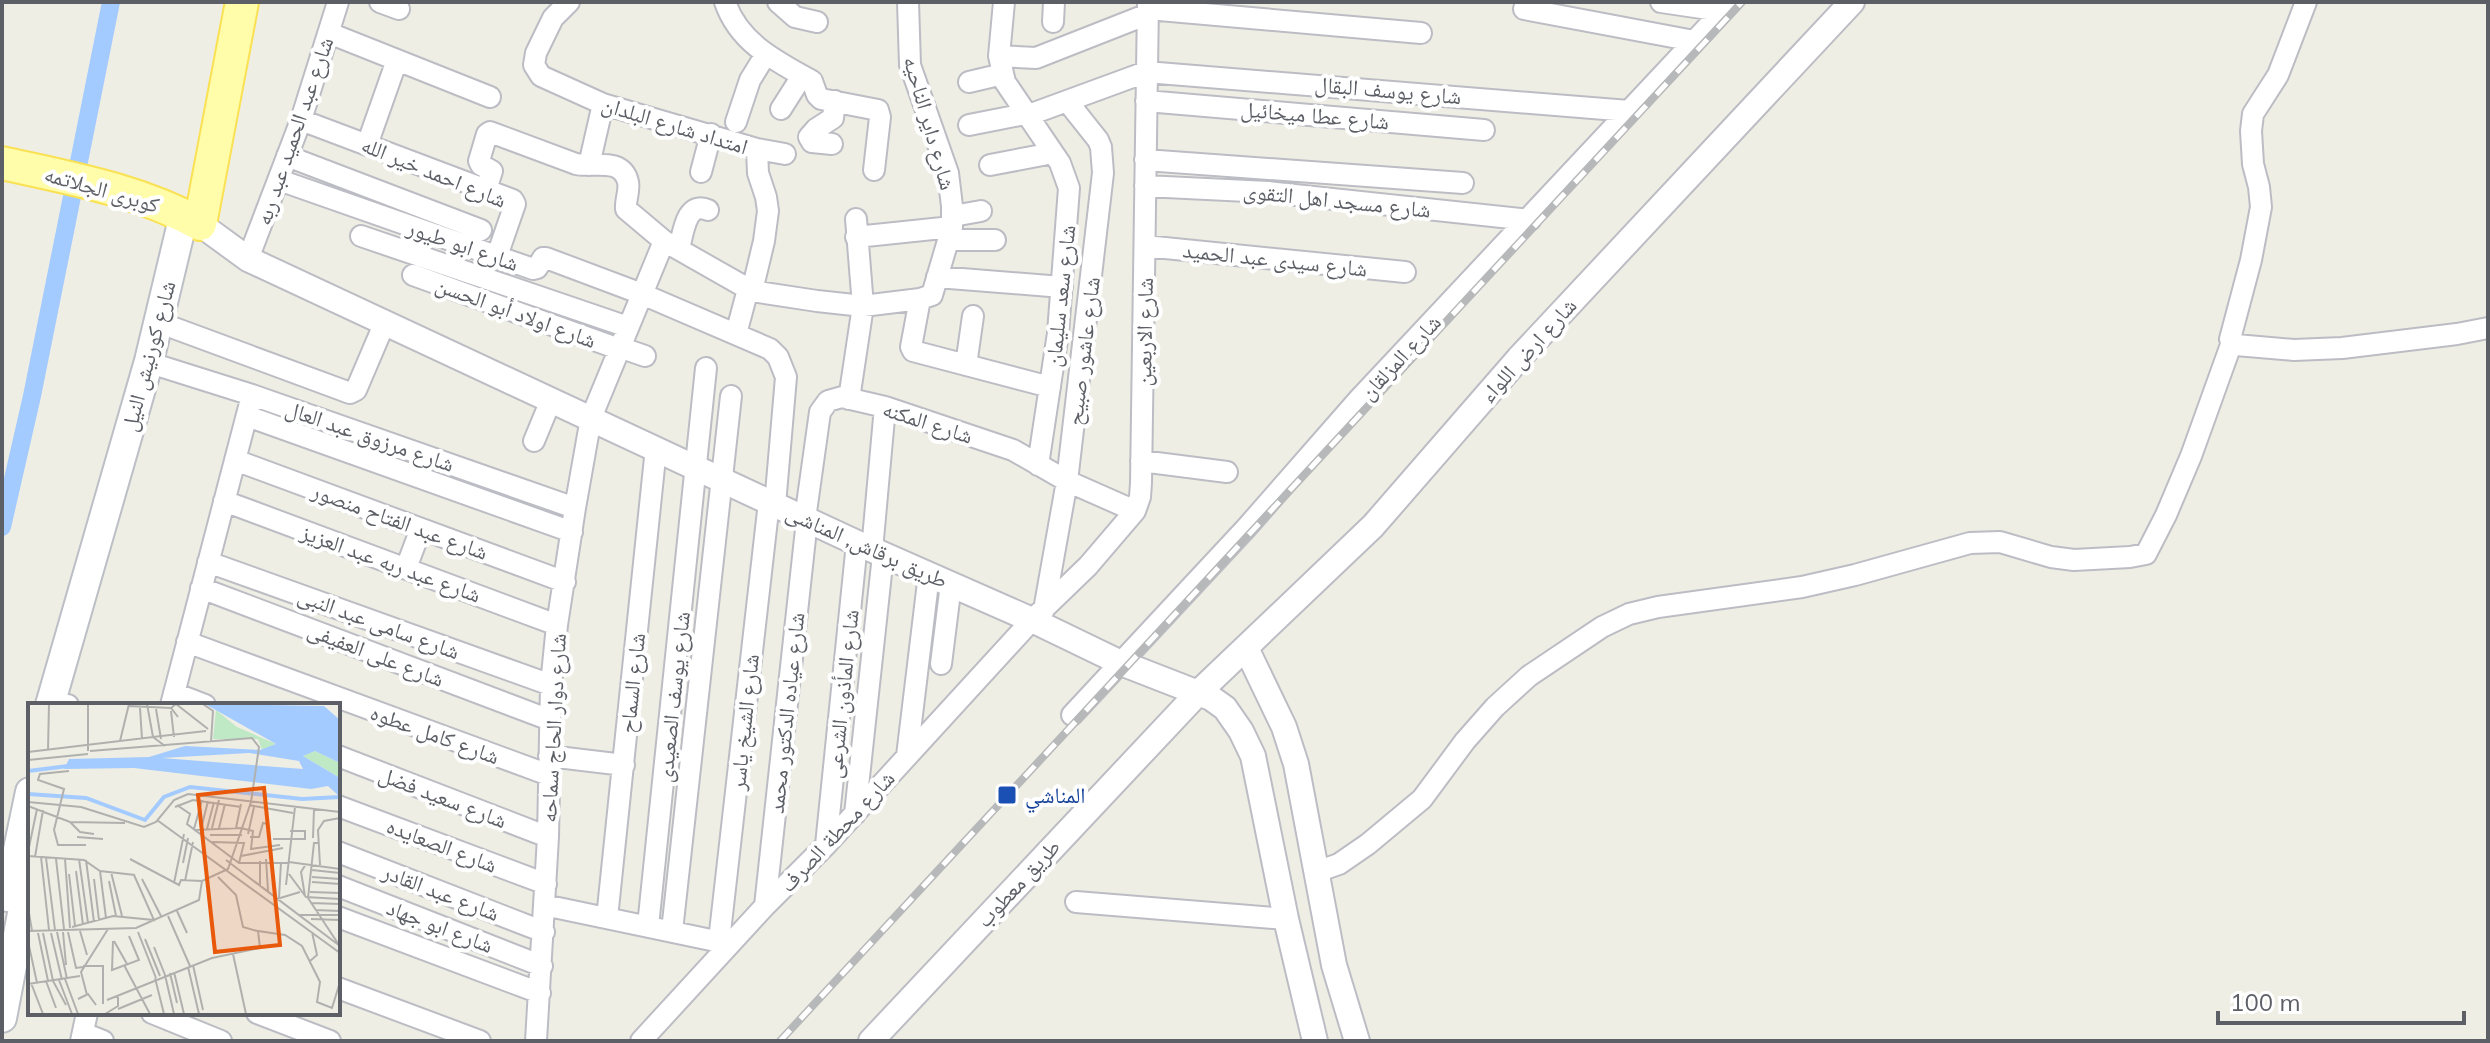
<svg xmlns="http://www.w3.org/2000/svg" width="2490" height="1043" font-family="Mulish,'Noto Naskh Arabic',sans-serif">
  <rect width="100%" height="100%" fill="#efeee4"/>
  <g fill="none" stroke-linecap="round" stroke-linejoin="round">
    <!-- canal -->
    <path stroke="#a4cbff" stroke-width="18" d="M2 527 32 396 111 2"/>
    <defs>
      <path id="minor" d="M380 2 399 9
        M569 2 553 18 536 53 534 65 541 76 603 104 757 149 758 173 766 197 768 211 764 241 752 291
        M725 2C739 43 776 61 812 81L817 95 821 99 878 110 880 117 874 170
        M778 2 795 17 817 22
        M1004 2 999 56 1005 82 1060 163 1069 188 1058 333 1038 465
        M1661 2 1722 11
        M2306 2 2278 75 2253 114 2251 131 2253 164 2259 187 2261 207 2251 260 2230 339 2236 345 2294 350 2342 348 2457 334 2488 328
        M1148 9 1421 33
        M1524 9 1694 41
        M1053 22 1054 2
        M329 33 490 97
        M999 56 1036 58 1148 14
        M969 82 1003 74
        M1146 101 1484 130
        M781 109 802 76
        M1026 116 1146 72 1629 111
        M301 120 513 200 515 204 497 256
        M736 122 750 80 766 54
        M969 125 1025 114
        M832 144 812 142 809 137 816 129 833 118 835 101
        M367 145 397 60
        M757 149 785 154
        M287 156 481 230
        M1145 160 1463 183
        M589 165 603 104
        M990 165 1053 153
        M701 172 711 134
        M279 180 533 269 537 268 543 258H546L642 294 770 349 778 357 786 377 775 505
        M1145 186 1268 192 1530 220
        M486 190 492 171 481 165 479 161 487 134 490 132 576 164C591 168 622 156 628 182 630 191 625 200 626 209L664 241
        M953 216 981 211
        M361 236 628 327
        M856 237 952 227
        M948 240H995
        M1145 246 1405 272
        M679 249C683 234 686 200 708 210
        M248 259 301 120 338 2
        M413 275 619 349
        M937 277 1062 287
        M920 299 911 347 913 351 1050 387
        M174 328 350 393 356 390 385 322
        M736 334 748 289
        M619 347 645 356
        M966 365 973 316
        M163 367 252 395 575 508
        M849 399 863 306 856 219
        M247 416 572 532
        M534 441 551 400
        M235 460 565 582
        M1141 461 1227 472
        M224 501 557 625
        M805 519 820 412 828 401 842 397 885 407 1013 450 1067 481 1135 511
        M872 550 885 407
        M208 562 551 685
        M406 568 417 539
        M201 588 550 720
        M1044 610 1067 481 1103 173 1101 147 1098 140 1067 101
        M187 642 549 775
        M941 664 951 584
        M174 693 205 705
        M67 705H68
        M171 705 250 403
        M1072 715 1247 527 1359 399 1731 2
        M338 756 548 837
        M549 756 624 765
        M907 756 929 574
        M338 806 546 884
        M855 814 883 555
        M826 845 857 543
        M338 852 544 932
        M1316 872 1339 864 1368 844 1422 799 1465 741 1495 707 1529 676 1602 627 1629 614 1658 607 1802 587 1855 575 1970 543 2000 542 2051 557 2074 560 2130 557 2146 554 2166 515 2191 456 2232 342
        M338 886 542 966
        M1076 902 1286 919
        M544 905 730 944
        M765 906 807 520
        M338 917 540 993
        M607 918 656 448
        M648 926 706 368
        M672 931 731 396
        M719 941 769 502
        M338 988 480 1041
        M152 1013 221 1041
        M257 1013 330 1041
        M83 1033 103 1041
        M81 1041 87 1013
        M536 1041 548 837 551 685 557 625 575 508 591 418 664 241 752 291 817 301 863 306 920 299 932 295 952 227V206L948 173 910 65 908 2
        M641 1041 765 906 826 845 1032 620 1088 566 1135 511 1140 497 1141 483 1148 2"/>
      <path id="tertiary" d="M200 224 248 259 857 543 1032 620 1121 663 1211 698 1225 708 1241 731 1253 756 1286 919 1315 1041
        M1246 648 1284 727 1296 764 1334 965 1357 1041
        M871 1041 1199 692 1373 526 1519 358 1852 2"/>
      <path id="secondary" d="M50 705 149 361 184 215
        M8 897 30 792
        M2 1018 30 872"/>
      <path id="primary" d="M2 163C70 178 138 190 200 224L242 2"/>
    </defs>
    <!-- minor casing -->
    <use href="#minor" stroke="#bcbdc4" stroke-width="24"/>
    <!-- tertiary casing -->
    <use href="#tertiary" stroke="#bcbdc4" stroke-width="28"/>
    <!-- secondary casing -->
    <use href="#secondary" stroke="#bcbfc6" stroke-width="32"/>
    <!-- primary casing -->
    <use href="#primary" stroke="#fae153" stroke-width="36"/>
    <!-- minor -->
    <use href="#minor" stroke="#fff" stroke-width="20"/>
    <!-- tertiary -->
    <use href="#tertiary" stroke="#fff" stroke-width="24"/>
    <!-- secondary -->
    <use href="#secondary" stroke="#fff" stroke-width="28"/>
    <!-- primary -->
    <use href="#primary" stroke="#fffda9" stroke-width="32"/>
    <defs>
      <path id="rail" d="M780 1041 1742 2"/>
    </defs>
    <!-- rail casing -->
    <use href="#rail" stroke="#b7b8b9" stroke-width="8"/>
    <!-- rail -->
    <use href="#rail" stroke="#fff" stroke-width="5" stroke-dasharray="15" stroke-linecap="butt"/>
  </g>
  <!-- markers -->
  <rect fill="#1a4fb4" stroke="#fff" stroke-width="3" x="997" y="785" width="20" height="20" rx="4"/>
  <g text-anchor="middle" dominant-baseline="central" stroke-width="8" stroke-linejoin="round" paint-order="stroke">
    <!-- street labels -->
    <g font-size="22" fill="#5c5f66" stroke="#fff">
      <text transform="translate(1388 90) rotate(5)">شارع يوسف البقال</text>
      <text transform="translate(1315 115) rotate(5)">شارع عطا ميخائيل</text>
      <text transform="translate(930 123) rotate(74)">شارع داير الناحيه</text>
      <text transform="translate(675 125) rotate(17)">امتداد شارع البلدان</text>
      <text transform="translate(294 131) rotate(-71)">شارع عبد الحميد عبد ربه</text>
      <text transform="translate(434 172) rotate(22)">شارع احمد خير الله</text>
      <text transform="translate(102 189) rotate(16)">كوبرى الجلاتمه</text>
      <text transform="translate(1337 200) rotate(6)">شارع مسجد اهل التقوى</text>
      <text transform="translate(463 245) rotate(19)">شارع ابو طيور</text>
      <text transform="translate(1275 259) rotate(6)">شارع سيدى عبد الحميد</text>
      <text transform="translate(1060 296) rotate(-84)">شارع سعد سليمان</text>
      <text transform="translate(516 312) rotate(20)">شارع اولاد أبو الحسن</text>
      <text transform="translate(1144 332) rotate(-89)">شارع الاربعين</text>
      <text transform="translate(1528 350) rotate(-48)">شارع ارض اللواء</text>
      <text transform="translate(1083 351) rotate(-83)">شارع عاشور صبيح</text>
      <text transform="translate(148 356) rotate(-75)">شارع كورنيش النيل</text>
      <text transform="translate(1400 357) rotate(-47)">شارع المزلقان</text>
      <text transform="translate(928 422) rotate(18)">شارع المكنه</text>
      <text transform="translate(370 436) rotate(19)">شارع مرزوق عبد العال</text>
      <text transform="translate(400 521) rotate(20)">شارع عبد الفتاح منصور</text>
      <text transform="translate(867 546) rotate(24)">طريق برقاش, المناشى</text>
      <text transform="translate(391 563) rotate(20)">شارع عبد ربه عبد العزيز</text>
      <text transform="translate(379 623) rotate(20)">شارع سامى عبد النبى</text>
      <text transform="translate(376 654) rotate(21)">شارع على العفيفى</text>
      <text transform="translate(632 683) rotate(-84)">شارع السماح</text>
      <text transform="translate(842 694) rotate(-84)">شارع المأذون الشرعى</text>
      <text transform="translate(673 697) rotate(-84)">شارع يوسف الصعيدى</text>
      <text transform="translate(786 713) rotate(-84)">شارع عياده الدكتور محمد</text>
      <text transform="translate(744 722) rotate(-84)">شارع الشيخ ياسر</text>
      <text transform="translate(553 728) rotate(-87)">شارع دوار الحاج سماحه</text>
      <text transform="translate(435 734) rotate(20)">شارع كامل عطوه</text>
      <text transform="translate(443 797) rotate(21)">شارع سعيد فضل</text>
      <text transform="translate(837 831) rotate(-47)">شارع محطة الصرف</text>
      <text transform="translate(442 845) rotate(21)">شارع الصعايده</text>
      <text transform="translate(1018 883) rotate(-47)">طريق معطوب</text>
      <text transform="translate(441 892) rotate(21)">شارع عبد القادر</text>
      <text transform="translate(440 926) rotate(21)">شارع ابو جهاد</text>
    </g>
    <!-- transit labels -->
    <g font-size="22" fill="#164399" stroke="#fff" text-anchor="start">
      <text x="1025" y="795">المناشي</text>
    </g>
  </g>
  <!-- overview -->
  <g transform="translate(28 703)">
    <rect width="312" height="312" fill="#efeee4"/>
    <path d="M188 7 209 24 248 41 234 47 230 36H185ZM287 48 312 60V75L275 53Z" fill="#bfe8c5"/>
    <path d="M177 1 296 3 312 17V60L287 48 275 53 312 75V94L300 83 283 86 106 65 36 66 41 56 121 54 157 43 232 47 248 41ZM221 50 271 58 275 66 134 55Z" fill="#a4cbff" fill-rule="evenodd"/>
    <path fill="none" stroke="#a4cbff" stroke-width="4" d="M0 68 40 63M215 74 246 79M0 91 58 95 117 117 136 94 162 84 274 96 312 94"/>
    <path fill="none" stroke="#b0b1ae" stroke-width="2" d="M60 1V48M119 1 125 34 178 28M175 1 185 8 183 39M100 3 143 5 150 14M112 5 114 36M143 5 148 1 180 26M128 6 133 36M143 8 146 34M92 38 101 1M20 47 21 1M62 48 224 35 231 44 223 99M0 49 125 34 137 43M0 57 60 51M41 68 12 71 10 77 36 86 26 127 30 142H58M0 99 53 104 116 124 128 119 146 97 160 91 312 109M149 102 162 111 159 121 211 160H261M221 102 265 110M0 103 42 119 97 120M147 104 165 97 213 104M129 117 312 250M42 119 52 129 66 131M184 125 191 97M191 125 197 101M208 125 213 101M166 126 174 97M173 126 180 98M179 126 186 99M167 127 213 125 225 128 223 146 252 142M220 131 226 104M182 132H214M49 134 75 136M222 134H231L235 120 240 121M285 135 286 106M245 136H277V128H262M184 139 216 140 211 160M290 140H286L280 195 311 242M0 149 9 106M0 153 56 157 72 168 107 172M213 153 255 145M7 154 15 107M13 154 21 227M18 155 27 227M28 156 36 226M37 156 42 225M51 156 60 220M102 156 151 182 153 177 174 178M238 156 240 188M58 157 66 219M198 157 312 243M232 158V183M261 159 312 166M155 160 160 135M292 162 290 127 296 118 312 115M284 167 312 170M48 168 55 222M72 168 78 215M83 169 94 213M41 171 47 223M261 171 278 194 312 196M190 174 208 192 215 224 229 228M284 174 312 176M66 176 71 217M114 176 133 213M81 178 88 213M157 178 165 139M284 179 312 181M146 180 156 131M258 182 267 104M282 189 312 190M277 193 273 169 278 161M251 195 253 159M249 196 272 189M283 200 312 201M0 204 4 228M287 207 312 208M149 208 159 230M271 212H312M140 213 162 263M283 216 312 217M44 224 85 213 126 217 106 172M0 228 108 225 171 197 174 178 200 166 223 99M52 228 59 252M29 229 39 276M35 229 38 262M40 229 48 265 55 264M110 229 128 275M10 230 20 278M15 230 25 278 38 302M23 230 34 277M117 236 132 273M0 238 9 280M85 238 84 267 111 257 101 233M86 238 99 261M126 244 137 272M205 251 218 311M282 258 289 252 284 229M96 262 122 311M165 262 175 307M55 263H75V301M160 264 171 311M146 269 156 311M142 270 149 300M137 272 146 311M127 275 136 311M37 276 50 311M31 277 44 311M18 278 28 305M3 280 15 311M0 281 52 273M59 292 53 269 80 226M50 296 60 291 68 302M79 297 184 255 232 245 230 228 257 232 274 243 292 279 289 299 304 305 312 279M90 306 124 292M77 311 90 303V292"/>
    <path fill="#e8590c" fill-opacity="0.15" stroke="#e8590c" stroke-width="4" d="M236 85 252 242 187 249 170 92Z"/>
    <rect width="312" height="312" fill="none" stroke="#5c5f66" stroke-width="4"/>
  </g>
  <!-- border -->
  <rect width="2490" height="1043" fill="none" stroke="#5c5f66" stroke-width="8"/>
  <!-- scale -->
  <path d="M2218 1011v12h246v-12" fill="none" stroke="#5c5f66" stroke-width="4"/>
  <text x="2230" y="1011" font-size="24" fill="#5c5f66" stroke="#ffffff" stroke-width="6" paint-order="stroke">100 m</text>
</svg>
